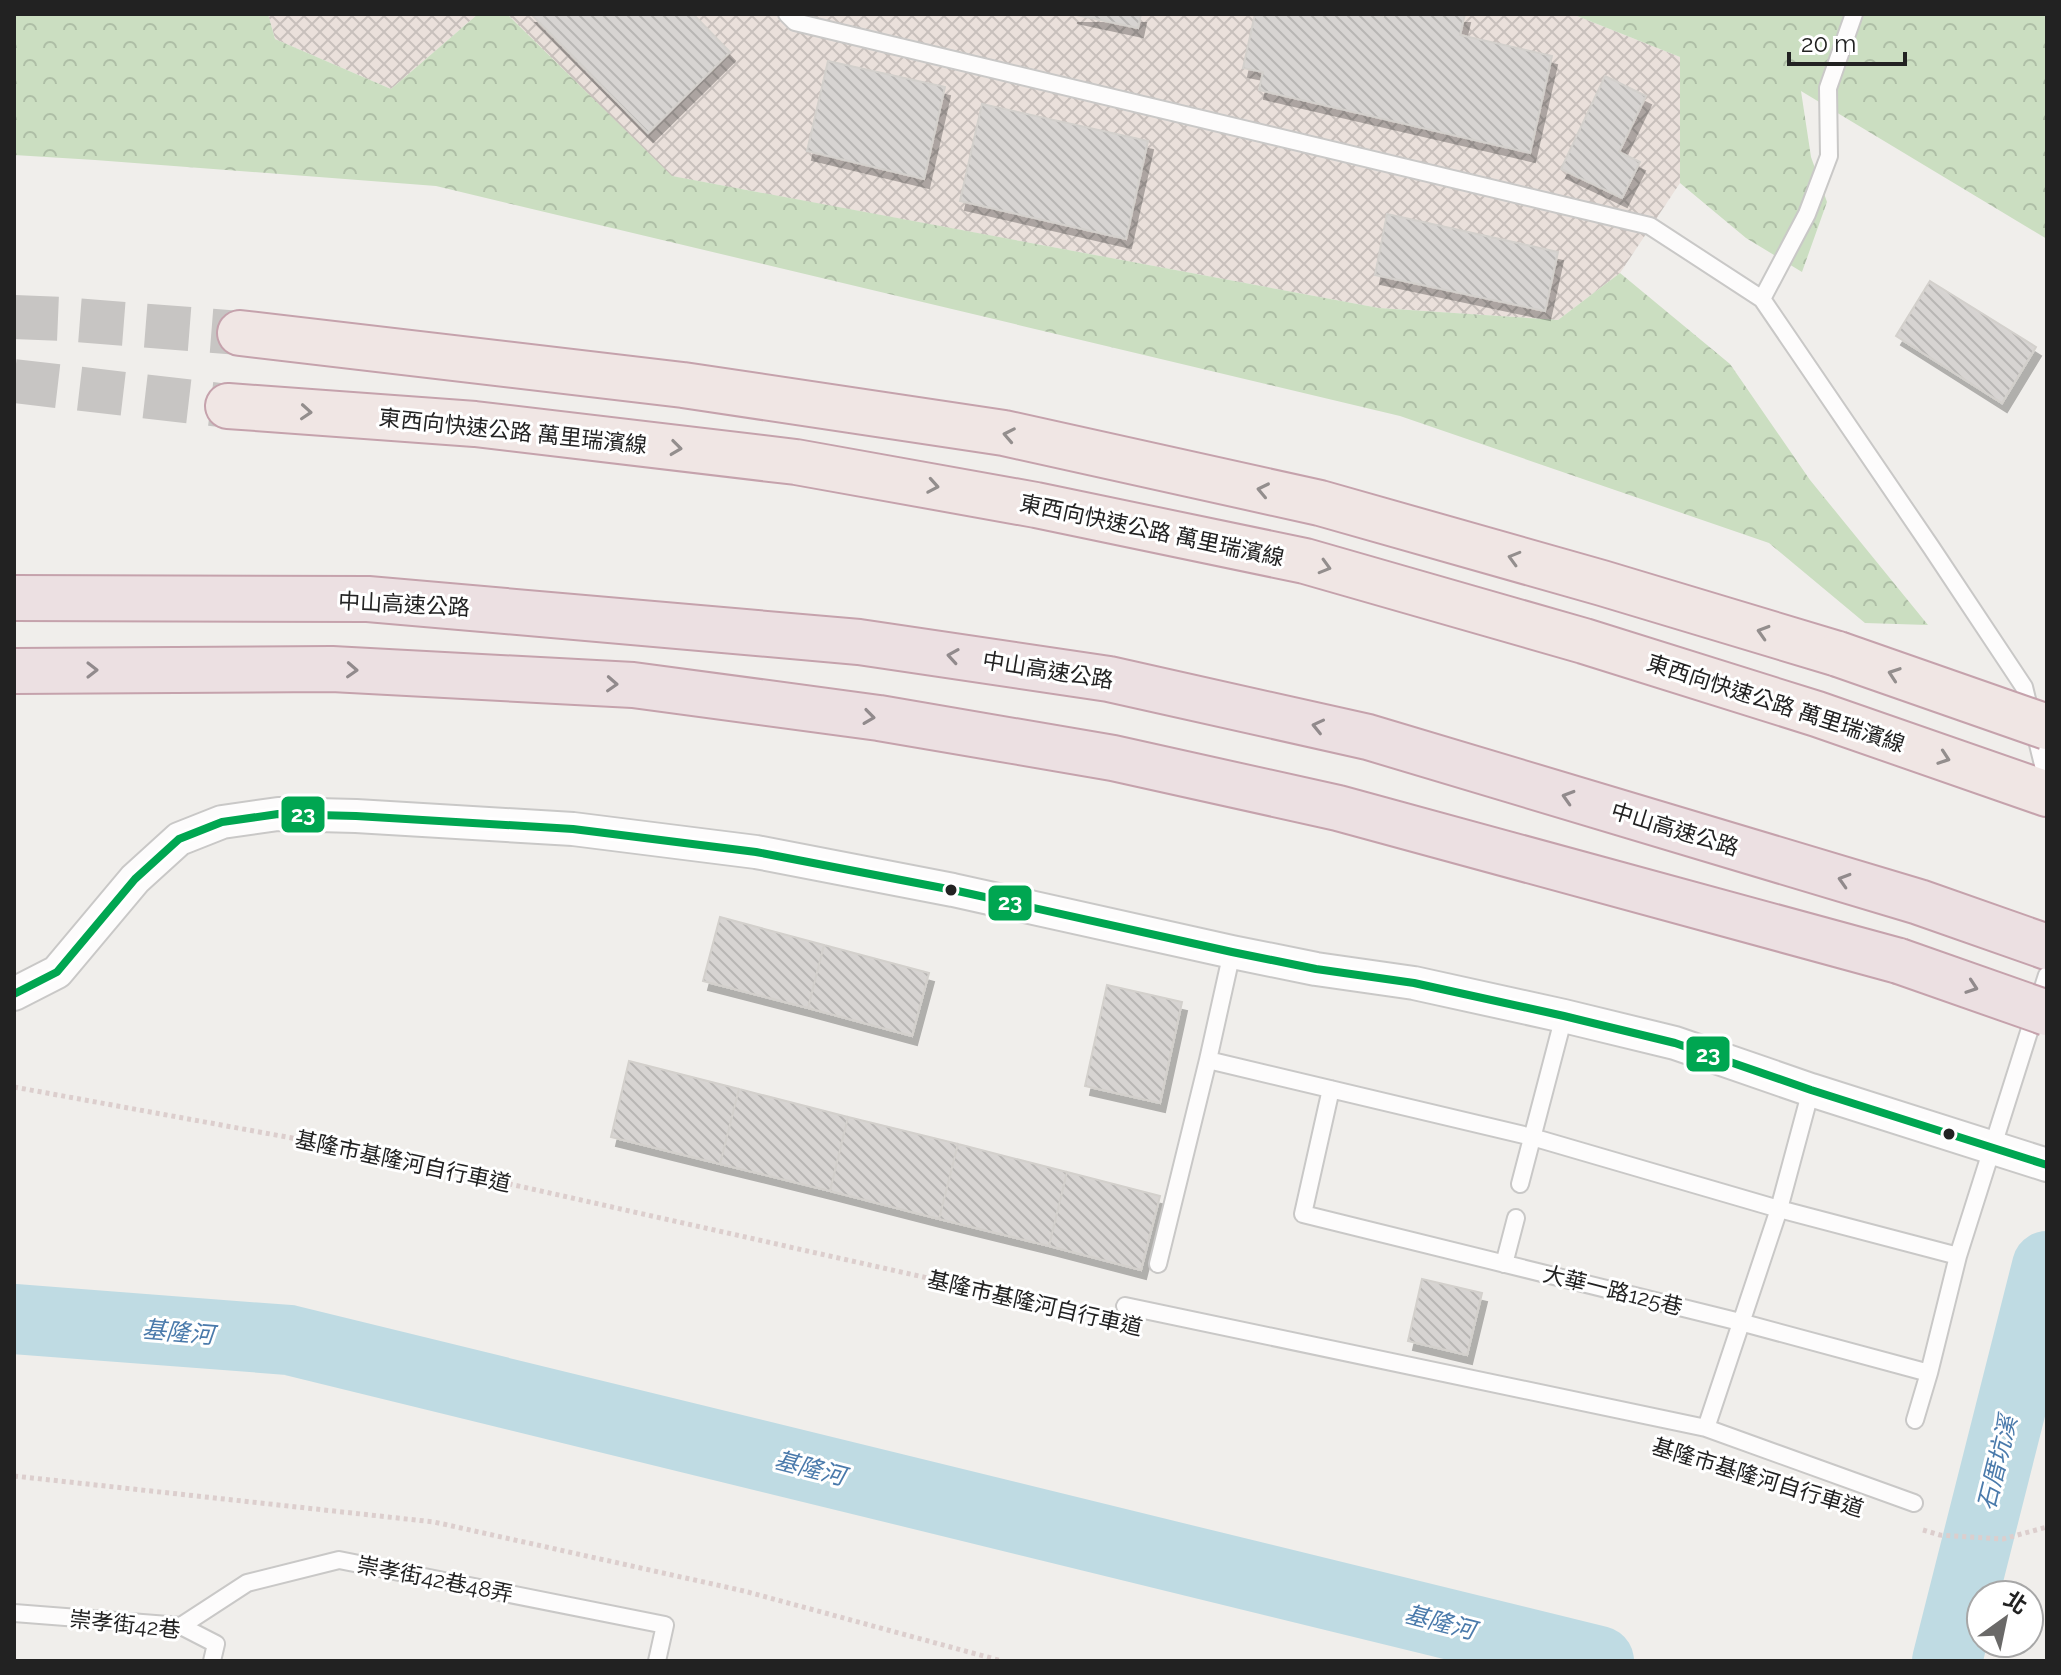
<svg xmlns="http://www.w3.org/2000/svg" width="2061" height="1675" font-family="Raleway,'Noto Sans TC',sans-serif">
  <defs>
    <pattern id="military-cross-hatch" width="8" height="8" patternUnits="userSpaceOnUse" patternTransform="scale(2)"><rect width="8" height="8" fill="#eae0db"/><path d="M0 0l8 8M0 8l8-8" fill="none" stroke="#c8c0bc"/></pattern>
    <pattern id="forest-crowns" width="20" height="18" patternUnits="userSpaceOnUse" patternTransform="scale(2)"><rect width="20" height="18" fill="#cbdec1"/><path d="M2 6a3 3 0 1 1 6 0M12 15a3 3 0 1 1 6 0" fill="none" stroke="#aebea6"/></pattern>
    <pattern id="building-back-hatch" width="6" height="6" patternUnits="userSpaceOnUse" patternTransform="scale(2)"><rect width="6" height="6" fill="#d7d4d2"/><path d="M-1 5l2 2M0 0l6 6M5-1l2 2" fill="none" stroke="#b8b6b4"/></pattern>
    <filter id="shadow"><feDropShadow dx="5" dy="9" stdDeviation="0" flood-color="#0004"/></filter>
  </defs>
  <rect width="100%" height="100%" fill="#f0eeeb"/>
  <!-- military -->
  <path fill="url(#military-cross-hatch)" d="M268 14H478L391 89 275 39Z
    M507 14H1572L1680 57V183L1620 273 1558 320 1379 308 671 176Z"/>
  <!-- forest -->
  <path fill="url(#forest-crowns)" d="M14 14H268L275 39 391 89 478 14H507L672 176 1379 308 1558 320 1620 273 1730 364 1810 480 1928 625 1865 623 1769 543 1400 416 436 186 95 160 14 155Z
    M1572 14H2047V239L1801 91 1811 157 1827 202 1802 272 1746 238 1680 183V57Z"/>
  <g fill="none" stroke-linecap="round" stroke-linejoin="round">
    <!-- river -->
    <path stroke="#bfdbe3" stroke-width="70" d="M14 1319 289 1340 1599 1661
      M1947 1661 2047 1266"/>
  </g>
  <!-- building -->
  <path fill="url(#building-back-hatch)" stroke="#d3d0cc" stroke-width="2" filter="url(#shadow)" d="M531 14H693L730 52 648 133Z
    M1072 14H1141L1138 28Z
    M1255 14H1372L1383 16V14H1465L1460 35 1552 56 1530 153 1259 90 1263 72 1243 68Z
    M828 61 945 87 924 179 807 151Z
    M1605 76 1646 96 1619 152 1640 162 1622 198 1561 169Z
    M982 104 1148 141 1126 239 960 201Z
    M1387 214 1558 252 1545 311 1375 275Z
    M1930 281 2036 347 2002 403 1896 336Z
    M720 917 824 945 808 1008 703 981Z
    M824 945 929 973 912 1036 808 1008Z
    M1107 985 1182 1002 1160 1103 1085 1086Z
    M629 1061 739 1089 720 1164 611 1137Z
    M739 1089 848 1117 830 1191 720 1164Z
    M848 1117 958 1144 939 1219 830 1191Z
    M958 1144 1067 1172 1049 1246 939 1219Z
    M1067 1172 1160 1196 1141 1270 1049 1246Z
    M1422 1279 1482 1293 1467 1355 1408 1341Z"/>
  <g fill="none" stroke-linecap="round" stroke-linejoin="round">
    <!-- trunk-tunnel -->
    <path stroke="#c7c5c3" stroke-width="44" stroke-dasharray="44 22" stroke-linecap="butt" d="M14 317 62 319 240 333
      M14 381 228 406"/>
    <defs>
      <path id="service" d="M787 14 795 22 1650 226 1762 299 1931 547 2024 687 2047 781
        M1762 299 1807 214 1829 156 1828 88 1854 14
        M1208 1060 1532 1137 1779 1209 1958 1256
        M1331 1089 1303 1214 1740 1322 1929 1373 1958 1256 2047 975
        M1520 1184 1564 1016
        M1158 1264 1208 1060 1232 952
        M1504 1264 1516 1218
        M1125 1306 1706 1428 1914 1503
        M1915 1420 1929 1373
        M1706 1428 1779 1209 1811 1090
        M14 1613 181 1626 216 1644 212 1661
        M181 1626 247 1583 339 1560 665 1625 657 1661"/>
      <path id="minor" d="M14 994 57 972 135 879 179 839 222 822 278 814 356 816 573 829 756 852 953 890 1232 952 1316 969 1414 983 1564 1016 1675 1043 1811 1090 2047 1165"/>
      <path id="trunk" d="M240 333 683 385 1004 433 1320 503 1602 583 1838 654
        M228 406 475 424 796 462 1036 505 1305 561 1584 641 1817 714 2047 794"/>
      <path id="motorway" d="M14 598 368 599 859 642 1109 679 1368 737 1919 902 2047 947
        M14 671 332 669 633 685 879 718 1113 758 1338 808 1899 961"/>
    </defs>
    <!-- service casing -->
    <use href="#service" stroke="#c9c8c7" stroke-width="20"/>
    <!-- minor casing -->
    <use href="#minor" stroke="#c9c8c7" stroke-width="36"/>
    <!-- trunk casing -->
    <use href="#trunk" stroke="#c5a2ac" stroke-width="48"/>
    <!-- motorway casing -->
    <use href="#motorway" stroke="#c5a2ac" stroke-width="48"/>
    <!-- path -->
    <path stroke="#dccecd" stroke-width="5" stroke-dasharray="4 4" stroke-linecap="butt" d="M14 1087 363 1151 1101 1317
      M14 1476 434 1522 744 1591 1002 1661
      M1923 1530 1940 1535 2003 1539 2047 1527"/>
    <!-- service -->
    <use href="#service" stroke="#fdfcfc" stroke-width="16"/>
    <!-- minor -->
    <use href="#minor" stroke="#fdfcfc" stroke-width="32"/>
    <!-- trunk -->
    <use href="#trunk" stroke="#f0e6e4" stroke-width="44"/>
    <!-- motorway -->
    <use href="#motorway" stroke="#ece0e2" stroke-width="44"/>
    <defs>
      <path id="trunk-bridge" d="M1838 654 2047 727"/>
      <path id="motorway-bridge" d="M1899 961 2047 1013"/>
    </defs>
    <!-- trunk-bridge casing -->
    <use href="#trunk-bridge" stroke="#c5a2ac" stroke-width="48" stroke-linecap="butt"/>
    <!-- motorway-bridge casing -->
    <use href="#motorway-bridge" stroke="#c5a2ac" stroke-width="48" stroke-linecap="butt"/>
    <!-- trunk-bridge -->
    <use href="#trunk-bridge" stroke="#f0e6e4" stroke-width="44"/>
    <!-- motorway-bridge -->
    <use href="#motorway-bridge" stroke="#ece0e2" stroke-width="44"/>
    <defs>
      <path id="bus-1" d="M14 994 57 972 135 879 179 839 222 822 278 814 356 816 573 829 756 852 953 890 1232 952 1316 969 1414 983 1564 1016 1675 1043 1811 1090 2047 1165"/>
    </defs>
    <!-- bus-1 casing -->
    <use href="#bus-1" stroke="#fff" stroke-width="14"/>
    <!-- bus-1 -->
    <use href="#bus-1" stroke="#00a651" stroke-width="8"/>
  </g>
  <!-- one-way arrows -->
  <defs><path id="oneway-chevron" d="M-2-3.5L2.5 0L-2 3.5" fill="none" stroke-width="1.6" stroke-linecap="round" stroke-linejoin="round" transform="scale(2)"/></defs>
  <g stroke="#938e8d">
    <use href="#oneway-chevron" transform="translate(306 412) rotate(4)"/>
    <use href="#oneway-chevron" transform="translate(1009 435) rotate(-169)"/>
    <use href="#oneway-chevron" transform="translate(676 448) rotate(7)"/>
    <use href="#oneway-chevron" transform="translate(933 486) rotate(10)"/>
    <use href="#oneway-chevron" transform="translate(1263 490) rotate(-168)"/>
    <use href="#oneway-chevron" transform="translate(1514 558) rotate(-164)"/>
    <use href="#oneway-chevron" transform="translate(1325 567) rotate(16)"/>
    <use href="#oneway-chevron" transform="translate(1763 632) rotate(-163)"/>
    <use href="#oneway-chevron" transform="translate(1894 674) rotate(-161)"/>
    <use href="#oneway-chevron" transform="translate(1944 758) rotate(19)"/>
  </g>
  <g stroke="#918a8c">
    <use href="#oneway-chevron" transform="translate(953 656) rotate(-171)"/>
    <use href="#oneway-chevron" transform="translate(92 670)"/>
    <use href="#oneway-chevron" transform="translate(352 670) rotate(3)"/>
    <use href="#oneway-chevron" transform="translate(612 684) rotate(3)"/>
    <use href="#oneway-chevron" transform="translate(869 717) rotate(8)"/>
    <use href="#oneway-chevron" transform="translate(1318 726) rotate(-167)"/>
    <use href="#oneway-chevron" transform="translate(1568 797) rotate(-163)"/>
    <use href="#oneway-chevron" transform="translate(1844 880) rotate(-163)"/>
    <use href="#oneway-chevron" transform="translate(1972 987) rotate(19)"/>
  </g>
  <!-- markers -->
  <g fill="#222" stroke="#fff" stroke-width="3">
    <circle cx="951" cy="890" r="7"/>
    <circle cx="1949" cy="1134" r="7"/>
  </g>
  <g text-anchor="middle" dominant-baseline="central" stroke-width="6" stroke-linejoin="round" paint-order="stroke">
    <!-- street labels -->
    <g font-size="22" fill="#222" stroke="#fff">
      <text transform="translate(513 431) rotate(6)">東西向快速公路 萬里瑞濱線</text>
      <text transform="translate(1152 530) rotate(12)">東西向快速公路 萬里瑞濱線</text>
      <text transform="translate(404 604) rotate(3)">中山高速公路</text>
      <text transform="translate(1048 670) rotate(9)">中山高速公路</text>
      <text transform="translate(1776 703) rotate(18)">東西向快速公路 萬里瑞濱線</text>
      <text transform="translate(1675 829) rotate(17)">中山高速公路</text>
      <text transform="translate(403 1161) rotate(12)">基隆市基隆河自行車道</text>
      <text transform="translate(1613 1290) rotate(14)">大華一路125巷</text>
      <text transform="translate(1035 1303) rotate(13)">基隆市基隆河自行車道</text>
      <text transform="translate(1758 1477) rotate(17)">基隆市基隆河自行車道</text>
      <text transform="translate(435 1579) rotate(11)">崇孝街42巷48弄</text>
      <text transform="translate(125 1624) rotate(6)">崇孝街42巷</text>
    </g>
    <!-- water labels -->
    <g font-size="24" font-style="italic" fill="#4a7aab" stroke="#fff">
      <text transform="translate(178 1332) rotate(5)">基隆河</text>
      <text transform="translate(1997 1463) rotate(-76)">石厝坑溪</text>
      <text transform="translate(810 1468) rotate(14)">基隆河</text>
      <text transform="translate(1440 1622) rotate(14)">基隆河</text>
    </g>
  </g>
  <g stroke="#fff" stroke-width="3">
    <rect x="280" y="795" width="46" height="39" rx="8" fill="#00a651"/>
    <rect x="987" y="884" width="46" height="38" rx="8" fill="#00a651"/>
    <rect x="1685" y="1035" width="46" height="38" rx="8" fill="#00a651"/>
  </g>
  <g font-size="22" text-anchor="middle" font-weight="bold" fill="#fff">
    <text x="303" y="822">23</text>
    <text x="1010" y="910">23</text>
    <text x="1708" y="1062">23</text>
  </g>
  <!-- border -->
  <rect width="2061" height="1675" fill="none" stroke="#222222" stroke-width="32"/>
  <!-- north arrow -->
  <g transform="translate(2005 1619) rotate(33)"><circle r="38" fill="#ffffff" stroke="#a7a7a7" stroke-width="2"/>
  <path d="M0-6L14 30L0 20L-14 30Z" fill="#6a6968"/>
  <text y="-12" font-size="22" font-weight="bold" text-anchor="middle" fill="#222222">北</text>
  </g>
  <!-- scale -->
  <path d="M1789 52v12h116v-12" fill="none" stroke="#222222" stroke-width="4"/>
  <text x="1801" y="52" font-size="24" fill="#222222" stroke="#ffffff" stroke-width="6" paint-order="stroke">20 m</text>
</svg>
